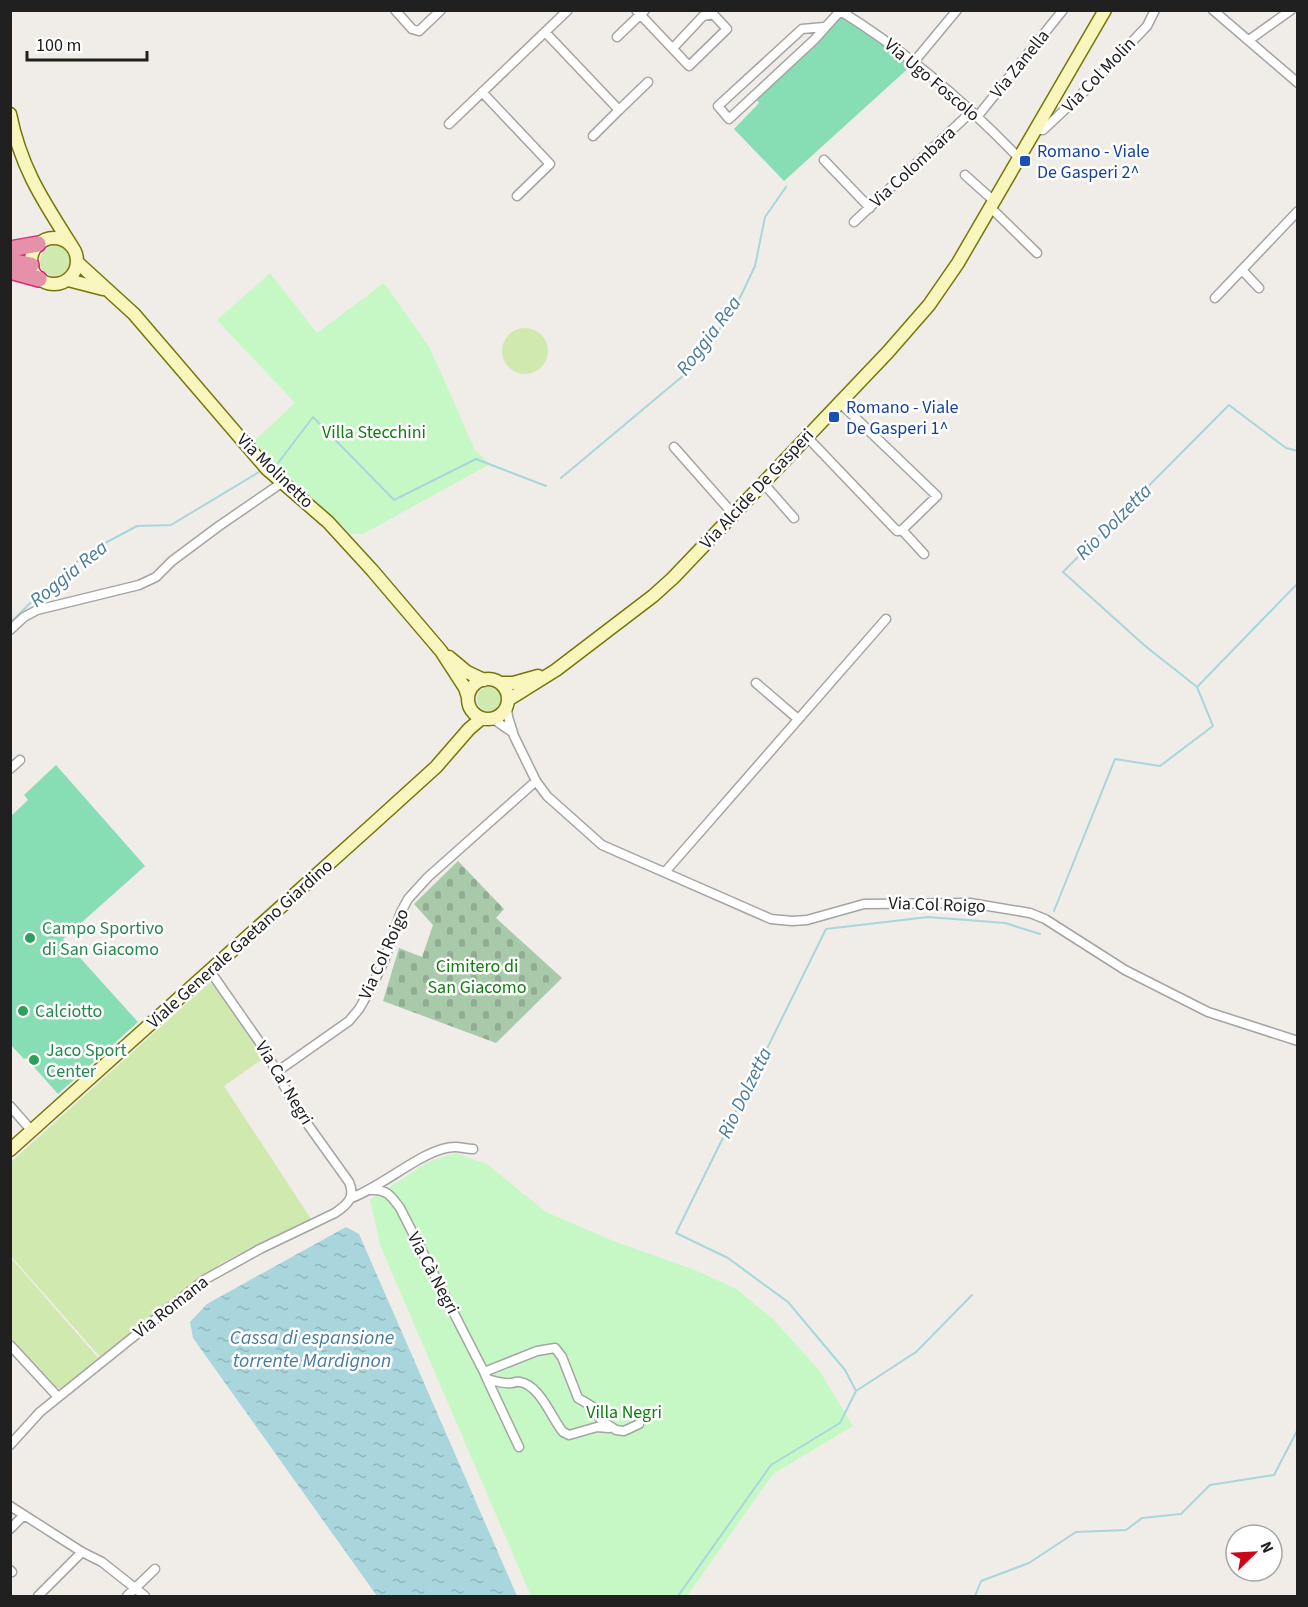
<svg xmlns="http://www.w3.org/2000/svg" width="1308" height="1607" font-family="'Source Sans 3',sans-serif">
  <defs>
    <pattern id="cemetery-stones" width="16" height="16" patternUnits="userSpaceOnUse" patternTransform="scale(1.5)"><rect width="16" height="16" fill="#a8c9aa"/><path d="M2 7V4a2 2 0 0 1 4 0v3zM10 15v-3a2 2 0 0 1 4 0v3z" fill="#90ac92"/></pattern>
    <pattern id="water-ripples" width="26" height="14" patternUnits="userSpaceOnUse" patternTransform="scale(1.5)"><rect width="26" height="14" fill="#a8d6dc"/><path d="M2 4q2-2 4 0t4 0M15 11q2-2 4 0t4 0" fill="none" stroke="#90b7bc"/></pattern>
  </defs>
  <rect width="100%" height="100%" fill="#f0ece7"/>
  <!-- grass -->
  <path fill="#d0e9ae" d="M40 261a15 15 0 1 1 30 0a15 15 0 1 1-30 0Z
    M502 351a23 23 0 1 1 46 0a23 23 0 1 1-46 0Z
    M477 699a12 12 0 1 1 24 0a12 12 0 1 1-24 0Z
    M213 983 264 1055V1058L224 1086 311 1219 221 1263 101 1358 11 1256 10 1163 208 984Z
    M11 1258 99 1359 61 1389 55 1387 11 1338Z"/>
  <!-- cemetery -->
  <path fill="url(#cemetery-stones)" d="M458 861 504 909 496 918 562 978 496 1043 383 1001 399 948 422 957 433 925 414 904Z"/>
  <!-- park -->
  <path fill="#c6f8c6" d="M270 273 317 333 384 283 430 348 475 450 490 464 363 534H350C320 501 282 476 253 442L295 403 217 320Z
    M456 1153 487 1164 546 1212 616 1242 695 1270 736 1289 772 1318 819 1370 853 1426 773 1474 687 1596H531L380 1245 370 1200 428 1162Z"/>
  <!-- pitch -->
  <path fill="#87ddb4" d="M841 17H845L913 64 784 181 734 129 759 103 755 97Z
    M56 765 145 866 63 939 138 1022 58 1094 26 1058 24 1059 10 1044 11 816 28 800 24 795Z"/>
  <!-- water -->
  <path fill="url(#water-ripples)" d="M346 1227 359 1234 517 1596H377L193 1338 190 1322 207 1304Z"/>
  <g fill="none" stroke-linecap="round" stroke-linejoin="round">
    <!-- stream -->
    <path stroke="#a8d6dc" stroke-width="2" d="M278 463 313 417 394 500 476 459 546 486
      M561 478 690 370 736 306 755 266 765 217 786 187
      M11 622 55 579 94 549 137 526 171 525 259 472
      M1197 687 1144 645 1063 572 1229 405 1286 448 1298 451
      M1054 911 1115 759 1160 766 1213 726 1197 687 1298 583
      M856 1391 916 1352 972 1295
      M678 1596 771 1465 840 1423 856 1391 845 1370 788 1302 728 1258 676 1233 826 929 928 917 1005 923 1040 934
      M975 1596 981 1581 1029 1563 1076 1532 1126 1530 1142 1518 1181 1514 1210 1485 1274 1475 1298 1429"/>
    <defs>
      <path id="street" d="M395 10 412 29 419 31 441 10
        M636 10 689 66 727 29 713 14 703 16 673 48
        M839 10C904 50 965 102 1018 157
        M1213 10 1298 83
        M824 27 802 29 718 106 729 119 814 40 841 10
        M545 32 619 110 593 136
        M617 37 645 10
        M1249 40 1291 10
        M913 63 957 10
        M482 92 550 164 517 196
        M619 110 648 82
        M977 117 1063 10
        M449 124 568 10
        M1035 130H1043L1090 86 1147 26 1155 10
        M824 160 870 208
        M965 175 994 201
        M990 207 1037 253
        M854 222 971 112
        M1242 270 1259 288
        M1215 298 1298 211
        M807 437 897 531 902 530 937 496 839 402
        M674 447 734 515
        M764 484 794 518
        M902 530 924 554
        M10 630 24 617 37 610 139 585 156 577 172 561 219 526 283 482
        M756 683 798 719
        M507 707 508 717 514 736 536 781 547 796 602 845 771 919 792 921 807 920 864 904 970 903 1030 913 1045 919 1125 970 1208 1012 1298 1041
        M493 719 512 732
        M10 769 20 760
        M665 872 886 619
        M278 1071 349 1021 359 1009 370 990 384 961 401 912 408 899 428 877 536 781
        M10 1106 32 1131
        M371 1190C387 1189 391 1196 400 1208L484 1372 537 1351 555 1348 562 1357 578 1398 593 1407 601 1420 616 1430 624 1431 639 1424
        M351 1198C383 1187 425 1147 455 1147 461 1147 467 1149 473 1149
        M10 1345 58 1397
        M484 1372 487 1379C495 1381 503 1384 511 1383 517 1383 513 1381 520 1382 540 1385 552 1419 563 1432L569 1435 597 1427 609 1428
        M487 1379 519 1447
        M10 1445 40 1412 204 1280 260 1249 335 1213C347 1205 356 1197 349 1182L306 1122 290 1097 265 1050 210 971
        M10 1506 82 1552 102 1562 145 1596
        M10 1529 24 1515
        M10 1570 12 1572
        M38 1596 82 1552
        M127 1596 155 1569"/>
      <path id="secondary" d="M10 114C21 169 44 202 73 248
        M31 261a23 23 0 1 1 46 0a23 23 0 1 1-46 0Z
        M77 262 134 314 267 469 328 522 372 570 441 651 465 688 468 697
        M68 280 103 289
        M449 657 467 672 484 680
        M468 699a20 20 0 1 1 40 0a20 20 0 1 1-40 0Z
        M500 683H513L538 676
        M508 700 556 670 653 596 673 578 888 352 929 305 958 263 1105 10
        M10 1150 372 825 436 767 469 729 482 718"/>
      <path id="highway" d="M10 249 38 244
        M10 261 31 265
        M10 271 39 279"/>
    </defs>
    <!-- street casing -->
    <use href="#street" stroke="#a4a4a4" stroke-width="11"/>
    <!-- secondary casing -->
    <use href="#secondary" stroke="#757608" stroke-width="15"/>
    <!-- highway casing -->
    <use href="#highway" stroke="#d72b76" stroke-width="18"/>
    <!-- street -->
    <use href="#street" stroke="#fff" stroke-width="8"/>
    <!-- secondary -->
    <use href="#secondary" stroke="#f8f6bd" stroke-width="12"/>
    <!-- highway -->
    <use href="#highway" stroke="#e591a9" stroke-width="15"/>
  </g>
  <!-- markers -->
  <g fill="#1a4fb4" stroke="#fff" stroke-width="2">
    <rect x="1019" y="155" width="12" height="12" rx="3"/>
    <rect x="828" y="411" width="12" height="12" rx="3"/>
  </g>
  <g fill="#2e9e5b" stroke="#fff" stroke-width="2">
    <circle cx="30" cy="938" r="6"/>
    <circle cx="23" cy="1011" r="6"/>
    <circle cx="34" cy="1060" r="6"/>
  </g>
  <g text-anchor="middle" dominant-baseline="central" stroke-width="5" stroke-linejoin="round" paint-order="stroke">
    <!-- street labels -->
    <g font-size="18" fill="#202020" stroke="#fff">
      <text transform="translate(1020 64) rotate(-51)">Via Zanella</text>
      <text transform="translate(1099 75) rotate(-46)">Via Col Molin</text>
      <text transform="translate(932 80) rotate(40)">Via Ugo Foscolo</text>
      <text transform="translate(913 167) rotate(-43)">Via Colombara</text>
      <text transform="translate(275 471) rotate(44)">Via Molinetto</text>
      <text transform="translate(757 489) rotate(-47)">Via Alcide De Gasperi</text>
      <text transform="translate(937 905) rotate(2)">Via Col Roigo</text>
      <text transform="translate(240 944) rotate(-42)">Viale Generale Gaetano Giardino</text>
      <text transform="translate(384 954) rotate(-66)">Via Col Roigo</text>
      <text transform="translate(284 1083) rotate(59)">Via Ca' Negri</text>
      <text transform="translate(433 1273) rotate(62)">Via Cà Negri</text>
      <text transform="translate(171 1307) rotate(-38)">Via Romana</text>
    </g>
    <!-- transit labels -->
    <g font-size="18" fill="#164399" stroke="#fff" text-anchor="start">
      <text x="1037" y="151">Romano - Viale<tspan x="1037" dy="21">De Gasperi 2^</tspan></text>
      <text x="846" y="407">Romano - Viale<tspan x="846" dy="21">De Gasperi 1^</tspan></text>
    </g>
    <!-- park labels -->
    <g font-size="18" fill="#107d0f" stroke="#fff">
      <text x="374" y="432">Villa Stecchini</text>
      <text x="477" y="966">Cimitero di<tspan x="477" dy="21">San Giacomo</tspan></text>
      <text x="624" y="1412">Villa Negri</text>
    </g>
    <!-- leisure labels -->
    <g font-size="18" fill="#27864d" stroke="#fff" text-anchor="start">
      <text x="42" y="928">Campo Sportivo<tspan x="42" dy="21">di San Giacomo</tspan></text>
      <text x="35" y="1011">Calciotto</text>
      <text x="46" y="1050">Jaco Sport<tspan x="46" dy="21">Center</tspan></text>
    </g>
    <!-- water labels -->
    <g font-size="20" font-style="italic" fill="#487b9e" stroke="#fff">
      <text transform="translate(709 336) rotate(-53)">Roggia Rea</text>
      <text transform="translate(1114 522) rotate(-45)">Rio Dolzetta</text>
      <text transform="translate(69 574) rotate(-39)">Roggia Rea</text>
      <text transform="translate(745 1093) rotate(-64)">Rio Dolzetta</text>
      <text x="312" y="1338">Cassa di espansione<tspan x="312" dy="23">torrente Mardignon</tspan></text>
    </g>
  </g>
  <!-- border -->
  <rect width="1308" height="1607" fill="none" stroke="#202020" stroke-width="24"/>
  <!-- north arrow -->
  <g transform="translate(1254 1553) rotate(66)"><circle r="28" fill="#ffffff" stroke="#a6a6a6" stroke-width="1.5"/>
  <path d="M0-4.5L10 22L0 15L-10 22Z" fill="#cb0518"/>
  <text y="-9" font-size="16" font-weight="bold" text-anchor="middle" fill="#202020">N</text>
  </g>
  <!-- scale -->
  <path d="M27 51v9h120v-9" fill="none" stroke="#202020" stroke-width="3"/>
  <text x="36" y="51" font-size="18" fill="#202020" stroke="#ffffff" stroke-width="4.5" paint-order="stroke">100 m</text>
</svg>
